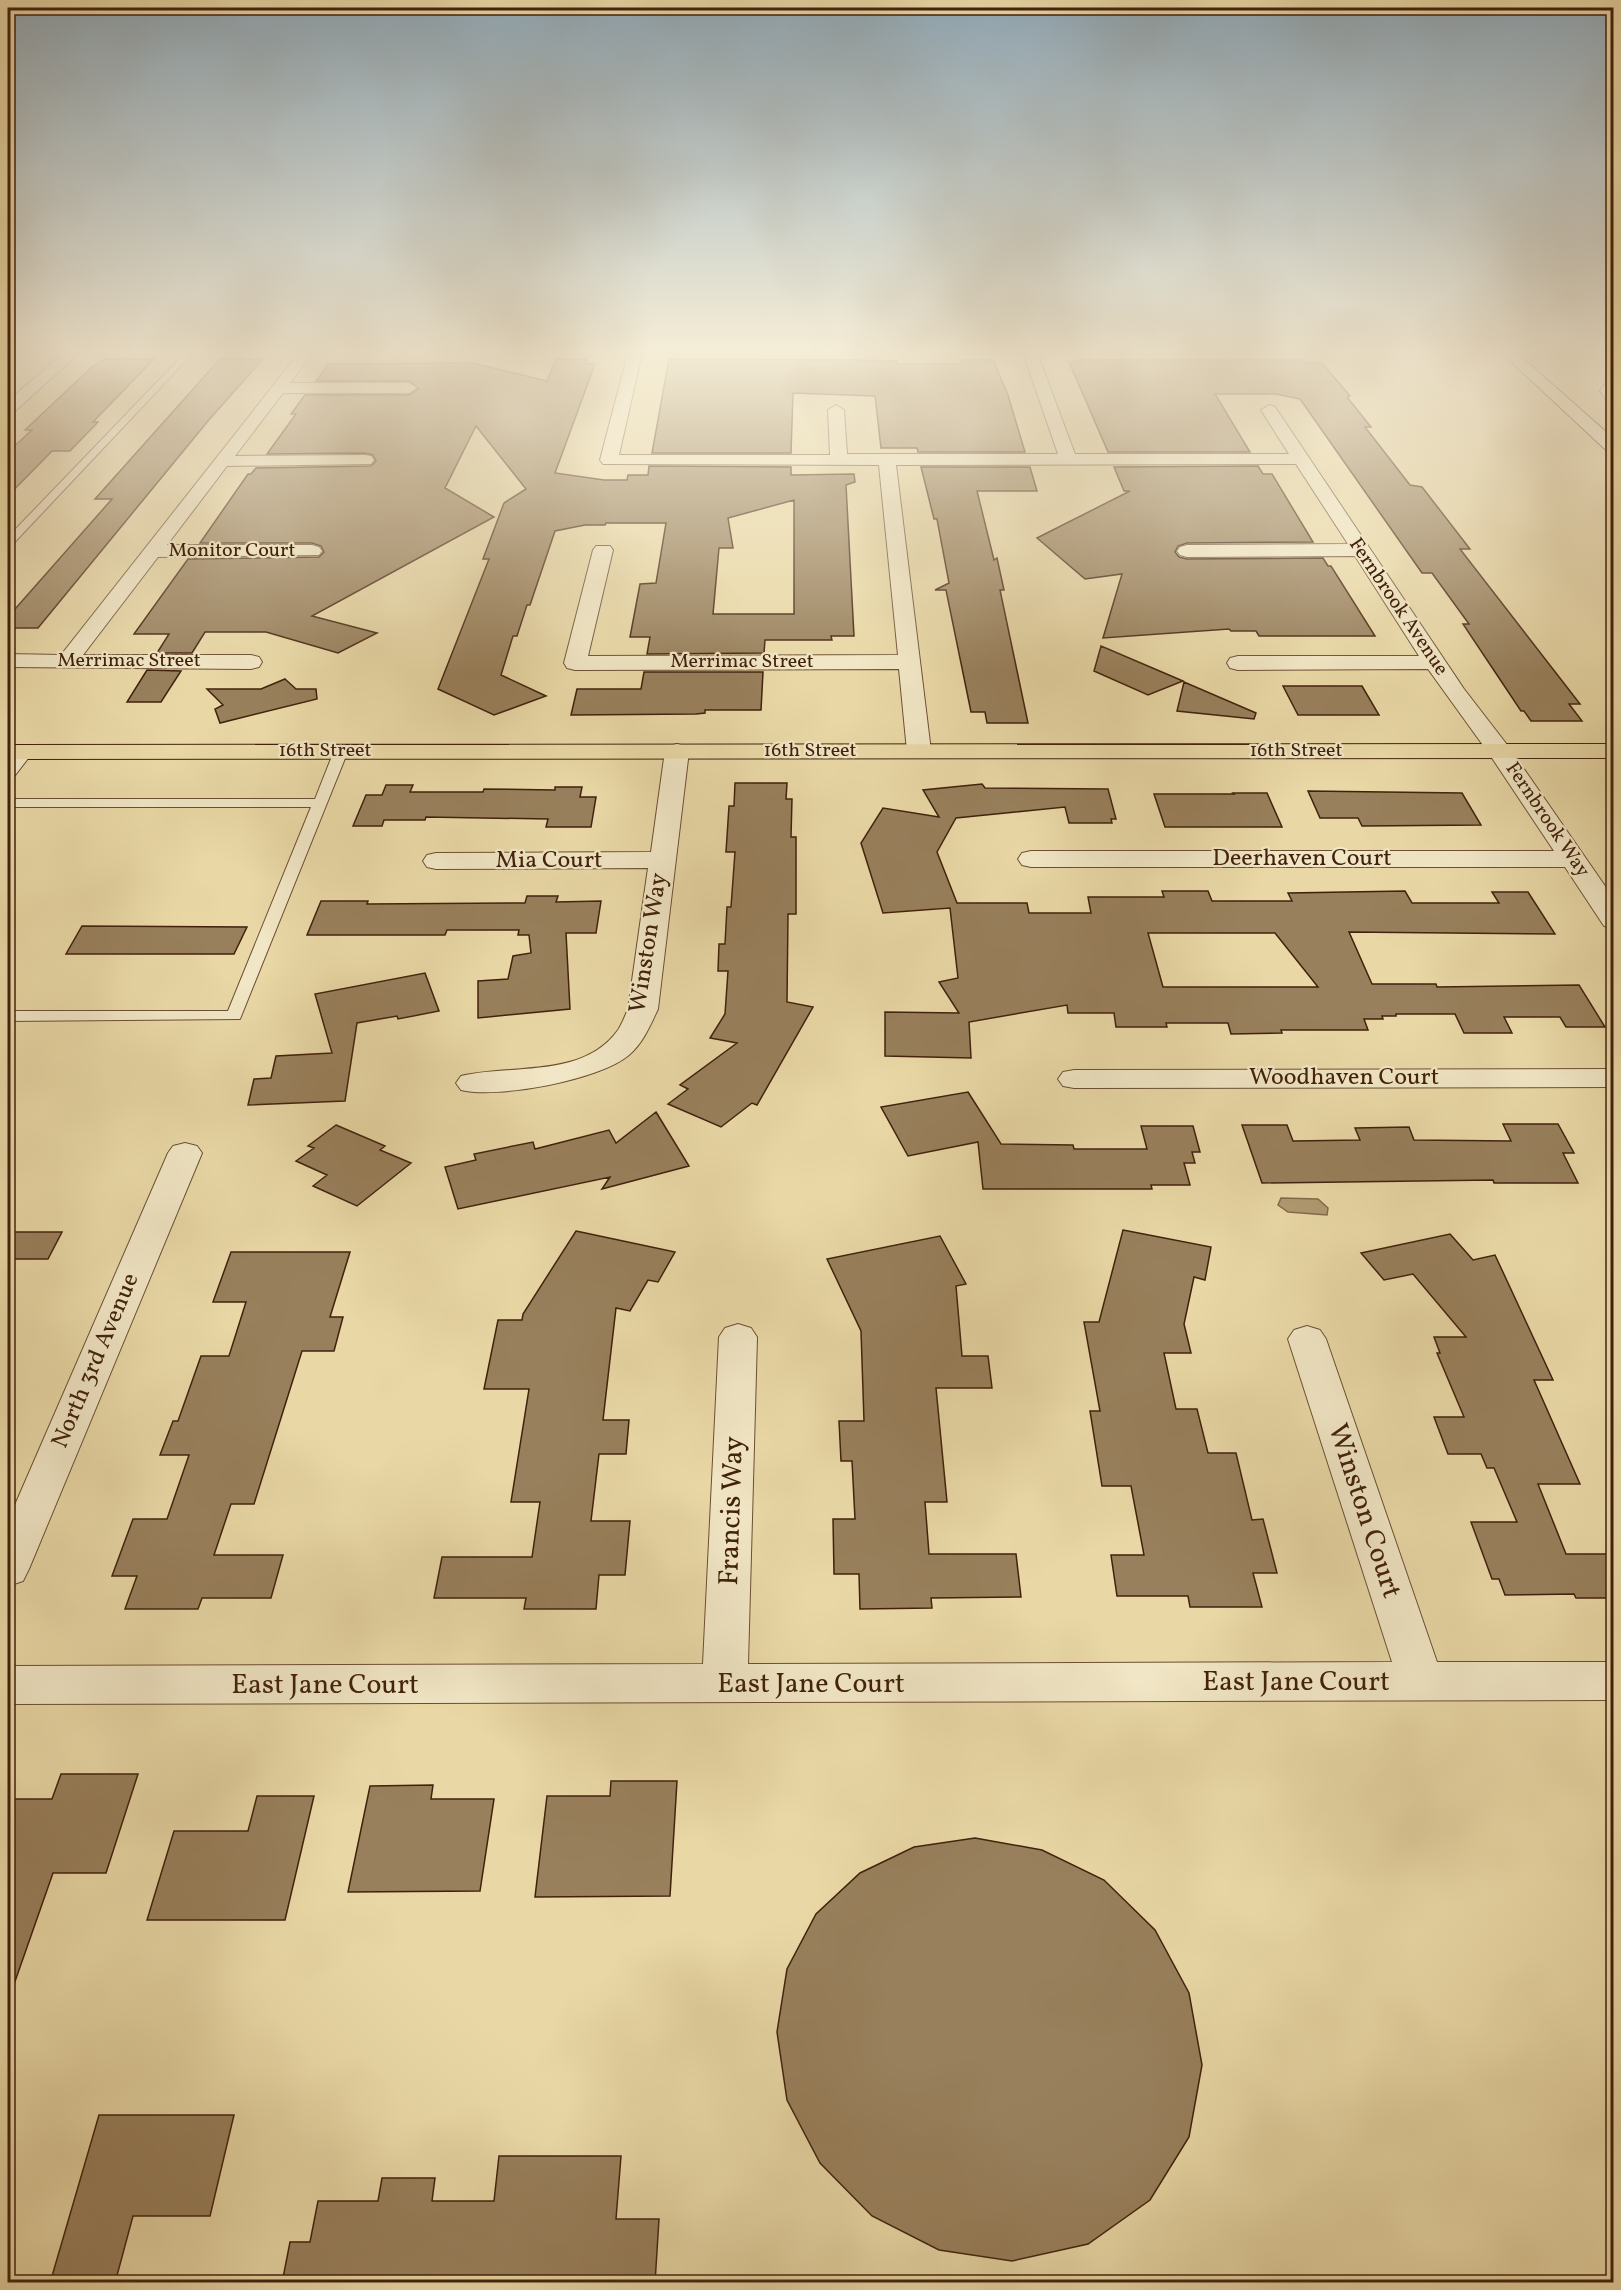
<svg xmlns="http://www.w3.org/2000/svg" width="1621" height="2290" font-family="Vollkorn,serif">
  <rect width="100%" height="100%" fill="#e9d8a6"/>
  <filter id="stains"><feTurbulence type="fractalNoise" baseFrequency=".00333" numOctaves="4"/><feColorMatrix values="0 0 0 0 .2 0 0 0 0 .09 0 0 0 0 .02 0 0 0 .5 -.17"/></filter>
  <radialGradient id="worn" r=".72"><stop offset=".6" stop-color="#630" stop-opacity="0"/><stop offset="1" stop-color="#630" stop-opacity=".3"/></radialGradient>
  <!-- water -->
  <path fill="#b09a72" stroke="#846a49" stroke-width="1.5" d="M1281 1198 1318 1199 1328 1208 1327 1215 1288 1212 1278 1205Z"/>
  <!-- building -->
  <path fill="#98805c" stroke="#41210c" stroke-width="1.5" fill-rule="evenodd" d="M104 359H154L93 422H98L70 451H52L8 496V452L32 430H25L94 365H97Z
    M220 359H263L208 421 38 628H8V617L112 499H95Z
    M556 359H586L587 364H595L555 473 604 480H627L628 475H648L649 466 791 467V475L854 474 855 482 846 485 854 636H831L832 640H765L764 653 647 654 650 637H630L640 584 656 583 666 523H606L605 525H585L555 531 530 605H527L517 636H513L501 675 546 696 494 715 438 689 489 559H483L504 503 526 489 476 426 445 488 494 517 312 616 377 633 338 653 266 632H205L192 653H157L169 634H134L188 559 319 557 324 552 321 546 312 543H200L248 474H251L256 468 371 466 376 461 373 455 365 453 267 454 296 414H291L305 395H409L419 389 409 381H316L328 364 473 363 547 381ZM794 500V614H713L719 548H733L728 518Z
    M669 359 853 360 897 361V364H961V360H993L1008 395 1025 452H918L917 448H881L875 396 793 393 791 453H652Z
    M1082 360H1303L1305 363H1322L1350 396 1347 397 1371 427H1365L1410 485 1422 487 1470 549H1460L1580 704H1569L1582 721H1531L1524 711H1521L1463 624H1469L1432 573H1422L1300 399 1276 394H1215L1250 452H1108L1069 362Z
    M1258 466 1263 474H1272L1313 542 1187 543 1178 546 1175 552 1179 557 1187 559 1323 558 1328 566H1331L1375 636H1259L1256 631H1231L1229 629 1103 638 1122 574 1085 579 1037 538 1130 491H1124L1114 467Z
    M921 467H1030L1037 491H977L994 560 997 558 1004 590H1000L1028 723H987L985 712H971L946 590H935L949 583 937 519H934Z
    M1101 646 1183 681 1148 695 1094 671Z
    M147 670 181 671 161 702H127Z
    M644 672H763L761 710H705V713L696 714 571 715 577 689H641Z
    M285 679 296 689H316L317 699 220 723 215 709 223 705 207 689H261Z
    M1184 682 1256 713 1254 719 1177 711Z
    M1283 686H1362L1379 715H1298Z
    M735 783H787L786 799H792L791 837H796V914H788L787 1002 813 1007 757 1105 752 1103 721 1127 668 1104 688 1089 680 1085 737 1043 710 1038 725 1014 728 971H718L719 944H725L727 907H731L735 852H726L729 806H734Z
    M982 784 985 788 1108 789 1116 819H1111L1112 823H1069L1065 807 956 818 937 852 957 903H1027L1029 913H1091L1088 897H1164L1162 891H1208L1212 901H1292L1288 893 1405 891 1412 903H1499L1492 892H1528L1555 934 1349 932 1372 984H1436L1437 987 1579 985 1605 1027H1566L1560 1017H1504L1512 1033H1464L1455 1014H1396V1016H1382L1383 1019H1364L1368 1030H1281L1282 1033 1231 1034 1228 1023H1166L1167 1027H1116L1114 1013H1068L1067 1005 969 1022 971 1058 885 1056V1012L959 1013 939 982 958 978 950 908 883 913 861 843 883 808 939 817 923 790ZM1148 933H1275L1318 987H1163Z
    M386 785H413L410 792H483L484 789 555 790V787H582L580 797H596L591 827H546L548 819 426 817 425 820H384L382 826H353L366 795H382Z
    M1308 791 1462 793 1481 825 1362 826 1358 818H1320Z
    M1233 793H1267L1282 827H1165L1154 794H1234Z
    M527 896H558L556 902 601 901 596 933H566L570 1009 478 1018V981L508 979 513 956 531 953 529 935H518L519 930H447L445 935H307L321 901H368L367 904 525 903Z
    M82 926 247 927 234 954H66Z
    M425 973 439 1011 398 1019 397 1016 357 1023 345 1101 248 1105 254 1079 271 1078 276 1056 332 1053 315 994Z
    M968 1092 1001 1144 1073 1145 1074 1149H1147L1141 1126H1193L1200 1152H1192L1195 1163H1184L1190 1185H1151L1152 1189H983L978 1142 908 1156 881 1107Z
    M656 1112 689 1166 602 1189 610 1177 458 1209 445 1167 476 1160 474 1154 533 1142 535 1149 609 1130 616 1143Z
    M1503 1124H1558L1574 1153H1563L1578 1183H1494L1493 1180 1262 1183 1242 1125H1287L1293 1141 1360 1140 1355 1128 1409 1127 1414 1140 1511 1141Z
    M336 1125 385 1146 380 1150 411 1163 357 1206 313 1186 327 1175 296 1161 314 1148 308 1146Z
    M1123 1230 1211 1247 1205 1280 1194 1277 1184 1324 1191 1353H1164L1176 1409H1197L1208 1453H1236L1252 1520 1263 1519 1277 1573H1253L1262 1607H1190L1188 1596H1117L1111 1555H1144L1131 1486H1102L1090 1411H1100L1084 1322H1099Z
    M576 1231 675 1252 658 1282 648 1280 630 1311 616 1308 603 1420H629L626 1454H599L591 1521H630L625 1575H599L596 1609H524L526 1598H434L442 1557H532L540 1502H511L529 1389H484L498 1320H522L523 1314Z
    M8 1232H62L48 1259H8Z
    M1450 1234 1473 1260 1495 1255 1553 1380H1534L1580 1484H1538L1566 1554H1614V1598H1576L1574 1594 1505 1595 1499 1579H1492L1471 1522H1517L1494 1468H1487L1481 1454H1448L1434 1417H1464L1437 1353H1440L1434 1337H1466L1413 1274 1384 1280 1361 1253Z
    M940 1236 966 1284 956 1286 962 1356H988L992 1388H936L947 1502H925L929 1554H1016L1021 1597 931 1598 932 1608 860 1609 859 1574H834L833 1519H855L852 1461H841L839 1421H864L861 1331 827 1259Z
    M231 1252H350L330 1317H343L334 1351H302L254 1504H231L214 1555H283L271 1598H202L198 1609H125L137 1576H112L133 1519H167L189 1455H160L173 1421H178L201 1356H229L246 1302H213Z
    M61 1774H138L106 1873H53L12 1990H8V1799H52Z
    M611 1781H677L670 1896 535 1897 547 1796H610Z
    M433 1785 431 1799H494L480 1891 348 1892 370 1786Z
    M257 1796H314L285 1920H147L174 1831H248Z
    M975 1838 1042 1850 1104 1880 1155 1930 1189 1993 1202 2065 1189 2137 1150 2200 1088 2244 1012 2261 939 2250 872 2216 820 2163 787 2100 777 2032 787 1969 816 1914 860 1873 914 1847Z
    M99 2115H234L210 2216H133L115 2283H50Z
    M499 2156H621L616 2219H659L655 2283H557L558 2277H438L437 2283H282L290 2242H310L318 2201H378L382 2178H435L432 2201H494Z"/>
  <g fill="none" stroke-linecap="round" stroke-linejoin="round">
    <defs>
      <path id="service" d="M185 353H193L12 545 8 546V537Z
        M341 747 348 751 240 1019 8 1021V1011H228L311 807H8V799H315L334 751Z
        M26 748 33 752 13 778 8 779C8 766 13 753 26 748Z"/>
      <path id="minor" d="M299 353H313L290 383H409L417 388 409 393H283L235 456 365 455 371 456 374 460 371 464 227 466 167 545H312L319 547 322 551 319 555 158 557 83 655H251L259 657 262 662 259 667 251 669 8 667V654L61 655Z
        M628 353H642L619 455H830L828 410 836 405 844 410 847 454H1058L1023 353H1037L1075 454H1289L1261 410 1269 405 1275 407 1464 689 1508 746 1614 899V928L1604 926 1565 867H1031L1022 865 1018 859 1022 853 1031 851H1554L1490 755 1428 669 1238 670 1230 668 1227 663 1230 658 1238 656H1419L1355 556 1187 557 1180 555 1177 551 1180 547 1187 545 1348 544 1296 464 896 465 931 751 927 756 919 758 911 756 907 751 899 669 575 670 567 668 564 663 593 550 596 546H610L613 550 588 656 898 655 879 465 603 464 600 460Z
        M1614 377V405L1608 403 1600 391 1609 379Z
        M677 744 685 746 689 751 658 1009C650 1026 643 1043 629 1055 600 1080 497 1099 461 1090L456 1083 461 1076C511 1064 583 1079 618 1030 622 1024 625 1016 628 1009L648 868 436 869 427 867 423 861 427 855 436 853 651 852 665 751 669 746Z
        M1614 1069V1087L1074 1088 1063 1086 1058 1079 1063 1072 1074 1070Z
        M185 1143 197 1146 202 1153 29 1569 23 1581 8 1586V1521L168 1153 173 1146Z
        M738 1324 751 1328 757 1337 748 1664 1392 1662 1288 1339 1294 1330 1307 1326 1320 1330 1326 1339 1437 1662H1614V1700L8 1704V1666L703 1664 719 1337 725 1328Z"/>
      <path id="tertiary" d="M64 353H79L14 412 8 414V401Z"/>
      <path id="secondary" d="M1502 353H1517L1614 439V453L1608 452Z"/>
      <path id="primary" d="M1614 744V758L8 759V745Z"/>
    </defs>
    <!-- service casing -->
    <use href="#service" stroke="#6b4f32" stroke-width="2"/>
    <!-- minor casing -->
    <use href="#minor" stroke="#6b4f32" stroke-width="2"/>
    <!-- tertiary casing -->
    <use href="#tertiary" stroke="#6b4f32" stroke-width="2"/>
    <!-- secondary casing -->
    <use href="#secondary" stroke="#41210c" stroke-width="2"/>
    <!-- primary casing -->
    <use href="#primary" stroke="#41210c" stroke-width="2"/>
    <!-- service -->
    <use href="#service" fill="#f1e6c5" fill-rule="evenodd"/>
    <!-- minor -->
    <use href="#minor" fill="#f1e6c5" fill-rule="evenodd"/>
    <!-- tertiary -->
    <use href="#tertiary" fill="#f1e6c5" fill-rule="evenodd"/>
    <!-- secondary -->
    <use href="#secondary" fill="#f1e6c5" fill-rule="evenodd"/>
    <!-- primary -->
    <use href="#primary" fill="#e9d8a6" fill-rule="evenodd"/>
  </g>
  <!-- sky -->
  <linearGradient id="sky" x2="0" y2="1"><stop stop-color="#91aab9"/><stop offset="0.52" stop-color="#f5edd7"/><stop offset="1" stop-color="#f5edd7" stop-opacity="0"/></linearGradient>
  <rect width="1621" height="673" fill="url(#sky)"/>
  <g text-anchor="middle" dominant-baseline="central" stroke-width="4.5" stroke-linejoin="round" paint-order="stroke">
    <!-- far-street labels -->
    <g font-size="20" fill="#41210c" stroke="#f1e6c5">
      <text x="232" y="551">Monitor Court</text>
      <text transform="translate(1398 607) rotate(56)">Fernbrook Avenue</text>
      <text x="129" y="661">Merrimac Street</text>
      <text x="742" y="662">Merrimac Street</text>
      <text x="325" y="751">16th Street</text>
      <text x="810" y="751">16th Street</text>
      <text x="1296" y="751">16th Street</text>
      <text transform="translate(1547 820) rotate(56)">Fernbrook Way</text>
    </g>
    <!-- street labels -->
    <g font-size="24" fill="#41210c" stroke="#f1e6c5">
      <text x="1302" y="859">Deerhaven Court</text>
      <text x="549" y="861">Mia Court</text>
      <text transform="translate(649 943) rotate(-81)">Winston Way</text>
      <text x="1344" y="1078">Woodhaven Court</text>
      <text transform="translate(96 1361) rotate(-67)">North 3rd Avenue</text>
    </g>
    <!-- near-street labels -->
    <g font-size="28" fill="#41210c" stroke="#f1e6c5">
      <text transform="translate(732 1511) rotate(-88)">Francis Way</text>
      <text transform="translate(1364 1511) rotate(72)">Winston Court</text>
      <text x="1296" y="1682">East Jane Court</text>
      <text x="811" y="1684">East Jane Court</text>
      <text x="325" y="1685">East Jane Court</text>
    </g>
  </g>
  <!-- margin -->
  <rect width="1621" height="2290" fill="none" stroke="#e9d8a6" stroke-width="30"/>
  <rect x="9" y="9" width="1603" height="2272" fill="none" stroke="#41210c" stroke-width="3"/>
  <rect x="15" y="15" width="1591" height="2260" fill="none" stroke="#41210c" stroke-width="1.5"/>
  <rect width="100%" height="100%" filter="url(#stains)"/>
  <rect width="100%" height="100%" fill="url(#worn)"/>
</svg>
